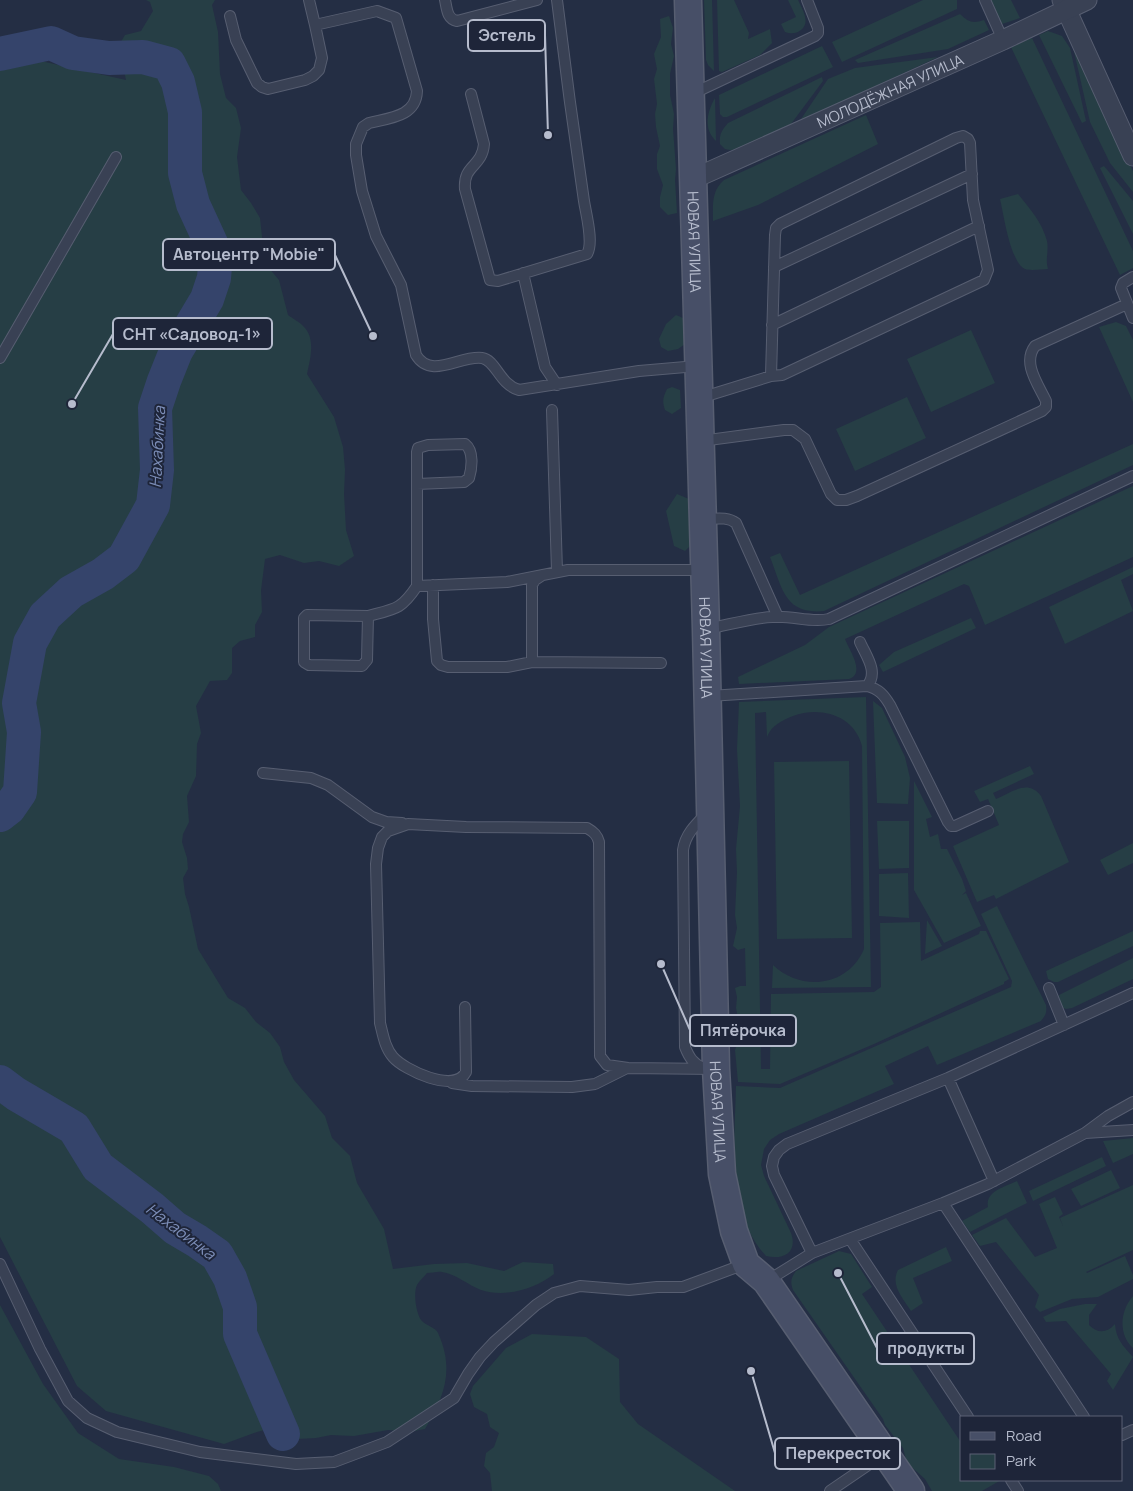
<svg xmlns="http://www.w3.org/2000/svg" width="1133" height="1491" font-family="Manrope,sans-serif">
  <rect width="100%" height="100%" fill="#242e44"/>
  <!-- green -->
  <path fill="#263e45" d="M146 0H215L212 5 218 32 220 74 226 98 236 108 241 128 237 157 241 190 251 203 260 218 264 255 268 267 279 280 288 315C293 319 300 322 304 327 316 339 310 360 307 374L334 417 343 447 345 470 344 494 346 530 354 556 339 566 319 561 304 563 280 555 265 559 261 590 262 612 255 625V637L240 641 232 648V673L227 680 210 681 196 706 201 733 197 744 196 776 187 796 189 822 183 834 182 842 187 858 188 869 183 878 185 894 189 907 198 949 228 998 245 1008 256 1022 270 1033 280 1047 284 1062 294 1080 325 1116 332 1138 350 1156 357 1183 384 1229 393 1269 434 1264 467 1263 504 1271 523 1262 553 1264 554 1274C535 1289 505 1298 481 1290 470 1286 454 1273 442 1272 438 1271 432 1273 427 1273 424 1277 419 1281 417 1285 413 1293 416 1316 423 1322 428 1326 436 1328 438 1333 455 1370 444 1397 425 1429L409 1432 388 1430 354 1436 331 1435 316 1438 297 1439 279 1426 257 1432 224 1444 106 1411 77 1386 0 1237V52L126 80 124 70 114 61 115 52 125 35 141 31 153 11 150 2Z
    M704 0H712L714 71 708 65 706 60Z
    M717 0H734L749 33 748 39 770 29 772 43 760 55 722 72 719 71Z
    M788 0H798C802 9 811 22 801 30 796 34 791 34 785 32L781 24 796 17Z
    M923 0H957V9L842 62 832 42Z
    M991 0H1011L1020 18 1002 24Z
    M960 14C968 22 973 24 984 20L989 30 948 49 858 63 855 60Z
    M669 16 673 28 671 44 674 56 670 74V95L674 114 673 129 676 169 675 180 677 213 668 215 660 207V197L663 185 657 169V154L660 146 656 127 655 114 657 104 654 79 657 69 654 54 661 37 660 19Z
    M1048 31 1062 36 1070 48 1086 121 1082 123 1039 35Z
    M1032 38 1133 251V268L1120 275 1011 47Z
    M822 46 833 67 727 117H723L720 114 719 95Z
    M1073 47 1133 171V192L1110 163 1090 122Z
    M938 57 799 122 828 79 855 68Z
    M822 77 823 81 791 124 744 149 730 150 725 149 720 144C719 134 722 130 728 123Z
    M715 98 716 141C703 129 707 112 715 98Z
    M866 115 878 144 758 205 713 221C713 206 711 191 724 180Z
    M1104 166 1133 201V234L1100 168Z
    M1018 194C1030 209 1042 222 1047 241 1049 251 1045 259 1048 269 1042 269 1031 271 1025 269 1010 262 1004 215 1000 199Z
    M676 315 683 318 685 344 678 349 668 351 661 347 659 339 666 324Z
    M1116 322 1126 326 1133 340V402L1099 327Z
    M971 330 995 383 931 412 907 359Z
    M672 387 680 390 681 408 672 414 665 410C662 401 663 397 667 389Z
    M907 397 926 438 855 471 836 429Z
    M1133 444V465L824 611C784 615 782 587 770 557L780 553 800 595Z
    M1133 486V557L985 625 969 586 964 584 845 639C849 650 866 673 849 679L739 684 738 677 805 645 829 627Z
    M677 494 689 499 692 507 689 517 690 546 685 551 674 546 666 511Z
    M1133 567V574L1121 580 1133 611 1065 644 1049 607Z
    M971 618 976 628 883 672 879 665 894 652Z
    M866 697 871 987 772 988 773 965C801 992 848 987 864 949L862 746C854 715 820 706 793 716 781 721 772 725 767 737L766 712 755 713 761 1069H770L771 994 874 992 881 987 880 923 920 922 921 961 979 934 980 931H986L1009 979 1004 982V984L874 1044 780 1084 738 1082 735 1050 739 1039 740 1028 736 1008 737 997 735 988 740 986H746L745 948 738 950 733 946 737 928 735 915 737 872 736 849 740 806 737 749 739 702Z
    M873 701 882 708 905 757 910 778 908 804 877 803Z
    M849 761 852 938 777 939 774 762Z
    M1030 766 1034 774 993 793 996 799C1012 792 1028 779 1041 796L1069 862 996 899 994 895 977 902 953 846 999 825 988 799 980 802 974 791Z
    M914 781 932 817 926 819 930 837 938 834 941 849H947L962 879 966 891 962 895 966 893 981 926 944 943 914 890Z
    M877 821H909V868L879 869Z
    M1133 843V863L1108 875 1100 860Z
    M908 873 909 918 879 916V874Z
    M997 906 1046 1005C1047 1012 1046 1015 1041 1021L937 1065 928 1046 885 1066 894 1084 779 1134 770 1140 764 1149 761 1165 764 1176 791 1233C798 1253 783 1260 766 1256 725 1211 735 1141 736 1086L780 1088 1011 987 1012 981 981 914Z
    M927 920 942 946 925 954Z
    M1133 931V946L1058 982H1054L1048 979 1046 971Z
    M1133 958V979L1072 1008 1066 1009 1061 1007 1059 995Z
    M1133 1138V1154L1113 1163 1103 1141Z
    M1102 1157 1106 1166 1033 1201 1029 1191Z
    M1111 1170 1120 1188 1081 1206 1071 1189Z
    M1017 1181 1027 1203 970 1232 962 1221 988 1207C985 1191 1005 1187 1017 1181Z
    M1133 1185V1250L1086 1272 1087 1273 1125 1256 1133 1275V1279L1098 1297 1072 1299 1040 1312 1035 1307 1039 1295 996 1242 980 1246 972 1235 1006 1218 1035 1257 1057 1248 1039 1204 1055 1197 1063 1214 1059 1217 1063 1226 1060 1218Z
    M946 1247 952 1261 913 1278 923 1303 911 1311C903 1298 890 1285 898 1270Z
    M839 1251 851 1254 872 1287 862 1294 962 1444V1480H1001L982 1491H932L925 1479 907 1463 903 1448 885 1425 883 1419 793 1290C790 1281 791 1278 796 1271Z
    M1133 1296V1348C1118 1334 1120 1311 1133 1296Z
    M1085 1304H1097L1089 1315V1325C1098 1334 1107 1333 1115 1324 1116 1339 1123 1346 1133 1357L1113 1390 1107 1381 1111 1374 1066 1321 1046 1322 1043 1317 1060 1309Z
    M0 1305 43 1384 78 1433 119 1459 174 1467 209 1476 218 1484 221 1491H0Z
    M532 1334 586 1337 619 1359 620 1402 638 1424 735 1491H492L490 1473 484 1466 486 1453 494 1447 499 1433 490 1427 487 1414 474 1407 470 1394 473 1386 506 1348Z"/>
  <g fill="none" stroke-linecap="round" stroke-linejoin="round">
    <!-- river -->
    <path stroke="#35446b" stroke-width="34" d="M0 54 51 43 73 53 109 58 143 57 169 64 178 82 185 112V173L193 204 216 254 214 278 207 299 176 351 164 381 155 408 157 470 153 505 124 558 103 574 71 592 45 616 30 643 19 703 24 732 20 792 9 808 0 815
      M0 1082 16 1094 74 1128 98 1167 152 1208 175 1228 197 1241 217 1255 230 1278 240 1307V1334L283 1434"/>
    <defs>
      <path id="lane" d="M309 0 315 25 377 11 396 18 417 91C416 117 389 118 369 123L363 127 356 144V155L362 191 376 236 401 285 416 355C431 380 460 355 482 358 496 360 499 384 519 390L639 371 697 366
        M445 0C447 9 447 19 457 21L537 0
        M985 0 1003 40
        M230 16 236 40 257 83 262 87 268 89 305 80 313 76 319 70 322 58 315 25
        M471 94 484 144C482 168 463 164 465 189L490 280 498 281 587 254C594 243 586 214 584 201 574 134 565 67 557 0
        M692 94 815 36 818 33V28L807 0
        M774 267 972 174
        M523 273 545 367 557 385
        M1133 277 1123 283 1121 288 1133 318
        M772 325 979 226
        M0 358 116 157
        M700 398 771 376 782 375 984 280 988 270 973 200 970 143 968 139 963 136 956 138 780 224 776 228 775 235 771 376
        M552 410 557 571
        M701 441 784 430H793L805 439 831 494 837 500H846L857 496 1042 411 1046 407V401C1038 384 1022 363 1035 346L1127 304
        M417 484 464 482 469 478C472 468 474 451 465 444L428 445 418 448 417 452V586L507 582 568 570H703
        M704 519C715 519 727 516 736 523L778 617
        M541 576 535 580 532 585V662L661 663
        M433 585V619L437 661 441 665 448 667H507L532 662
        M368 616 307 615 304 618V662L309 665 362 666 367 660 368 616C395 609 401 610 417 586
        M707 629C729 625 750 618 772 617 792 615 810 623 829 619L1133 476
        M860 642C866 656 879 672 867 686
        M709 696 867 686C879 689 884 695 890 705L948 822 951 826H955L988 811
        M263 773 311 778 328 785 372 817 386 822 402 823
        M1049 988 1064 1025
        M465 1007 466 1072C455 1094 404 1070 393 1057 385 1048 383 1035 380 1023L376 864 378 848 382 837 388 831 408 824 466 827 587 828C594 832 597 835 599 842L600 1056 607 1065 628 1068 715 1069
        M704 1068C693 1064 689 1057 685 1047L683 850C685 835 695 825 706 814
        M948 1078 994 1181
        M452 1083 472 1086 572 1087 595 1084 627 1068
        M1085 1133 1133 1130
        M943 1203 1084 1417
        M850 1239 968 1417
        M812 1253 774 1175 772 1166 774 1157 779 1150 787 1144 948 1078 1133 993
        M0 1264 40 1349 68 1401 87 1418 117 1432 200 1452 296 1464 334 1462 387 1442 454 1398 468 1374 480 1357 494 1342 536 1305 554 1293 580 1286 629 1290 657 1287H683L745 1264
        M767 1281 812 1253 943 1203 988 1184 1085 1133 1108 1116 1133 1102
        M1122 1435 1133 1430
        M1011 1480 1018 1491
        M830 1491 871 1463 886 1457"/>
      <g id="street">
        <path d="M1062 0 1133 156"/>
        <path id="s1" d="M693 179 1003 40 1087 0"/>
      </g>
      <g id="secondary">
        <path id="s2" d="M688 0 706 629 716 1069 722 1174 734 1231 746 1264 766 1281 911 1491"/>
      </g>
    </defs>
    <!-- lane casing -->
    <use href="#lane" stroke="#575e71" stroke-width="12"/>
    <!-- street casing -->
    <use href="#street" stroke="#575e71" stroke-width="21"/>
    <!-- secondary casing -->
    <use href="#secondary" stroke="#575e71" stroke-width="29"/>
    <!-- lane -->
    <use href="#lane" stroke="#394154" stroke-width="10"/>
    <!-- street -->
    <use href="#street" stroke="#394154" stroke-width="19"/>
    <!-- secondary -->
    <use href="#secondary" stroke="#474f67" stroke-width="26"/>
  </g>
  <g text-anchor="middle" dominant-baseline="central" stroke-width="4" stroke-linejoin="round" paint-order="stroke">
    <!-- street labels -->
    <g font-size="15" fill="#b6bccd" stroke="#1e2539">
      <text stroke="none"><textPath href="#s1" startOffset="216">МОЛОДЁЖНАЯ УЛИЦА</textPath></text>
      <text stroke="none"><textPath href="#s2" startOffset="242">НОВАЯ УЛИЦА</textPath></text>
      <text stroke="none"><textPath href="#s2" startOffset="648">НОВАЯ УЛИЦА</textPath></text>
      <text stroke="none"><textPath href="#s2" startOffset="1112">НОВАЯ УЛИЦА</textPath></text>
    </g>
    <!-- water labels -->
    <g font-size="16" font-style="italic" fill="#7c8db7" stroke="#1e2539">
      <text transform="translate(157 447) rotate(-87)">Нахабинка</text>
      <text transform="translate(181 1231) rotate(37)">Нахабинка</text>
    </g>
  </g>
  <!-- callouts -->
  <path fill="none" stroke="#b6bccd" stroke-width="2" d="M548 135L545 35M373 336L335 255M72 404L113 334M661 964L690 1030M838 1273L877 1348M751 1371L775 1453"/>
  <g fill="#b6bccd" stroke="#1e2539" stroke-width="2">
    <circle cx="548" cy="135" r="5"/>
    <circle cx="373" cy="336" r="5"/>
    <circle cx="72" cy="404" r="5"/>
    <circle cx="661" cy="964" r="5"/>
    <circle cx="838" cy="1273" r="5"/>
    <circle cx="751" cy="1371" r="5"/>
  </g>
  <g fill="#1e2539" stroke="#b6bccd" stroke-width="2">
    <rect x="468" y="20" width="77" height="31" rx="5"/>
    <rect x="163" y="239" width="172" height="31" rx="5"/>
    <rect x="113" y="318" width="159" height="31" rx="5"/>
    <rect x="690" y="1015" width="106" height="31" rx="5"/>
    <rect x="877" y="1333" width="97" height="31" rx="5"/>
    <rect x="775" y="1438" width="125" height="31" rx="5"/>
  </g>
  <g font-size="16" text-anchor="middle" font-weight="bold" fill="#b6bccd">
    <text x="507" y="41">Эстель</text>
    <text x="249" y="260">Автоцентр "Mobie"</text>
    <text x="192" y="340">СНТ «Садовод-1»</text>
    <text x="743" y="1036">Пятёрочка</text>
    <text x="926" y="1354">продукты</text>
    <text x="838" y="1459">Перекресток</text>
  </g>
  <!-- legend -->
  <rect x="960" y="1416" width="162" height="65" fill="#1e2539" stroke="#5b6174"/>
  <rect x="970" y="1432" width="25" height="8" fill="#474f67" stroke="#5b6174"/>
  <text x="1006" y="1441" font-size="15" fill="#b6bccd">Road</text>
  <rect x="970" y="1454" width="25" height="15" fill="#263e45" stroke="#5b6174"/>
  <text x="1006" y="1466" font-size="15" fill="#b6bccd">Park</text>
</svg>
